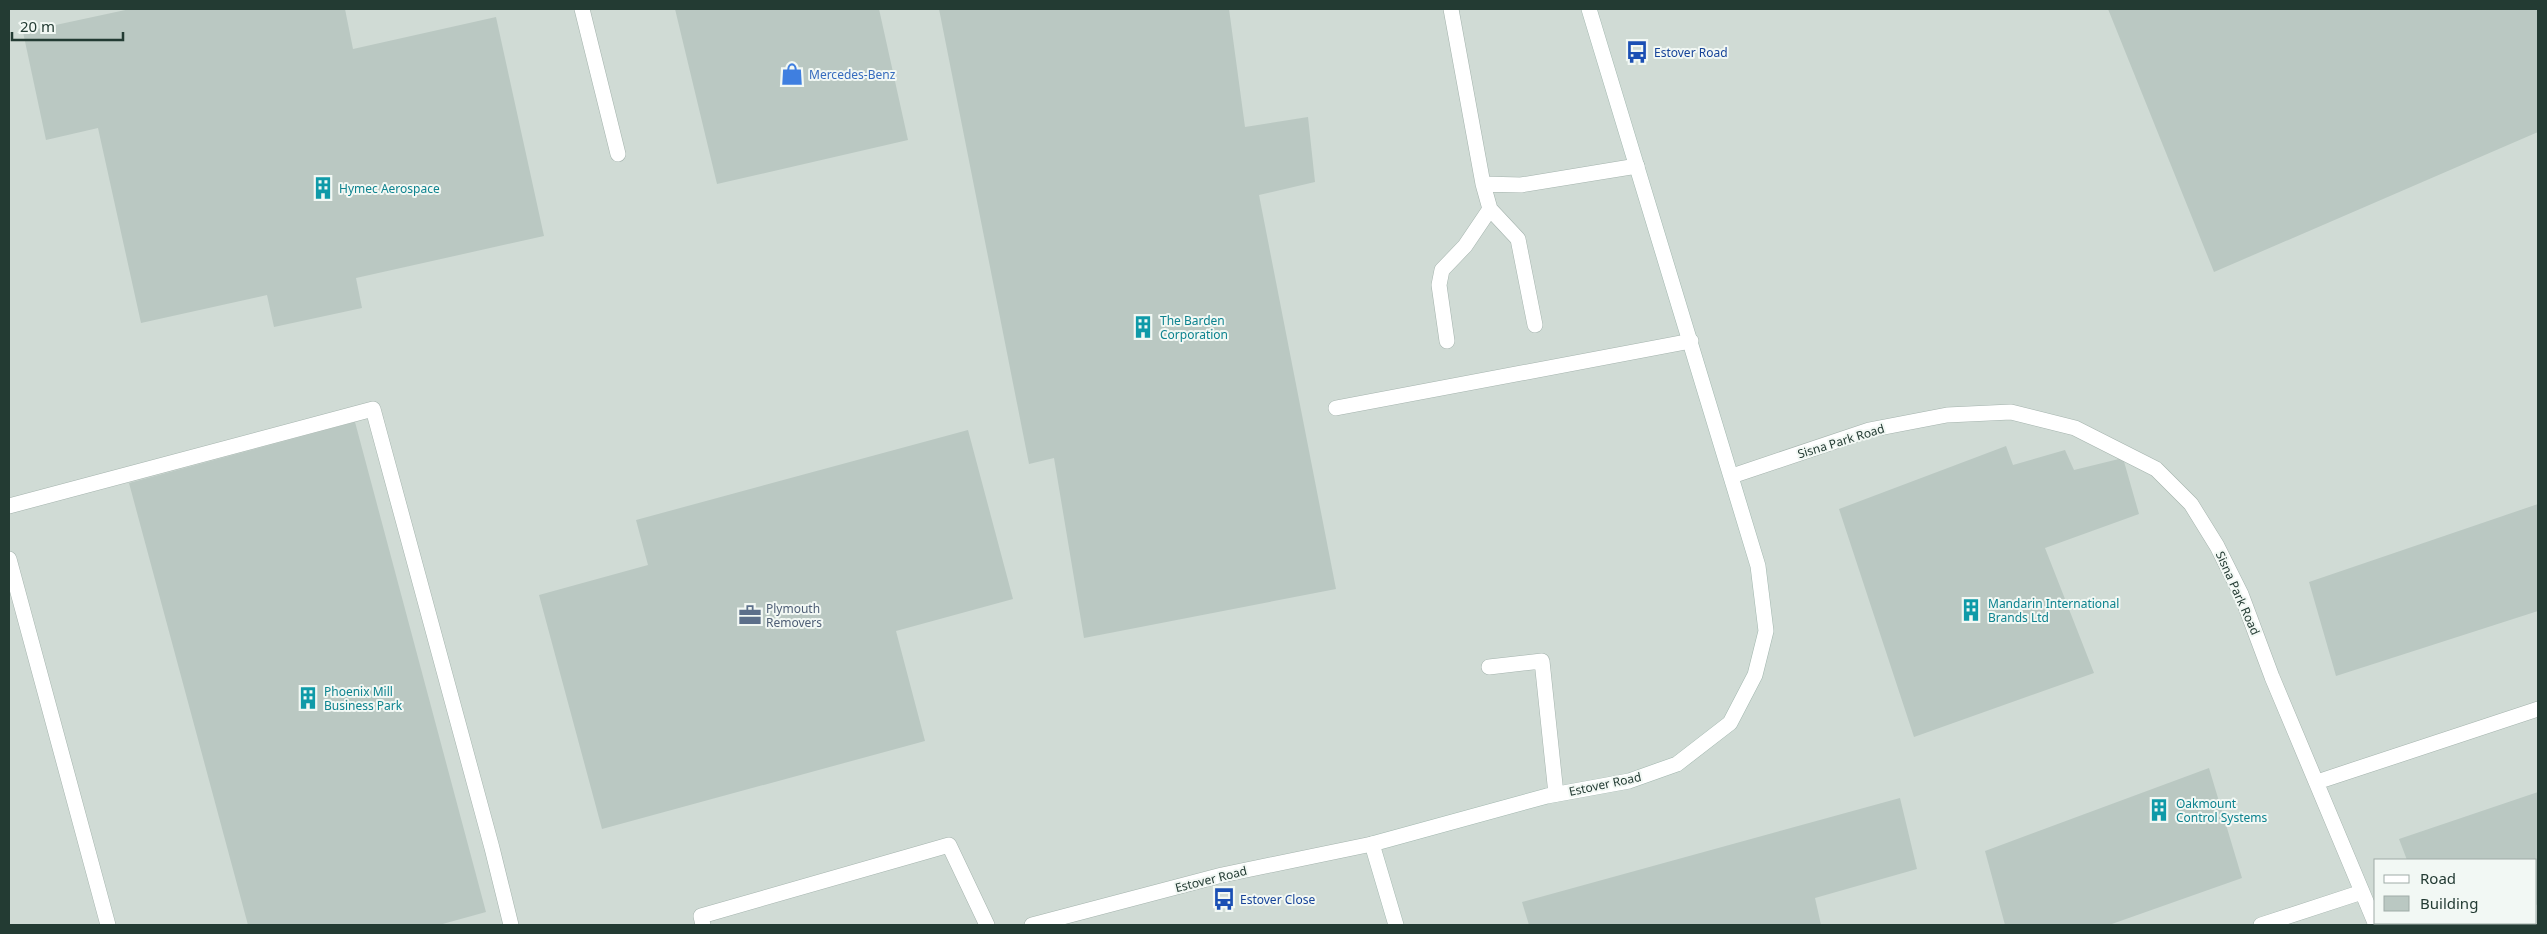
<svg xmlns="http://www.w3.org/2000/svg" width="2547" height="934" font-family="'Noto Sans',sans-serif">
  <rect width="100%" height="100%" fill="#e1ebe6"/>
  <!-- built -->
  <path fill="#d0dbd5" fill-rule="evenodd" d="M9 9H2538V925H9ZM2376 860H2536V923H2376Z"/>
  <!-- building -->
  <path fill="#bac8c2" d="M130 9H345L353 49 496 17 544 236 356 278 362 308 274 327 267 295 141 323 98 128 46 140 23 32Z
    M675 9H879L908 140 717 184Z
    M939 9H1229L1245 127 1308 117 1315 182 1259 195 1336 589 1084 638 1054 458 1029 464Z
    M2108 9H2538V132L2214 272Z
    M355 422 486 912 439 925H248L129 483Z
    M968 430 1013 599 896 631 925 741 602 829 539 595 648 565 636 520Z
    M2006 446 2013 465 2065 450 2074 470 2123 458 2139 514 2045 548 2094 673 1914 737 1839 509Z
    M2538 504V611L2336 676 2309 582Z
    M2209 768 2242 878 2109 925H2005L1985 851Z
    M2538 792V904L2536 905V860H2407L2399 839Z
    M1900 798 1917 869 1815 898 1821 925H1529L1522 902Z
    M2431 923H2483L2476 925H2431Z"/>
  <g fill="none" stroke-linecap="round" stroke-linejoin="round">
    <defs>
      <path id="lane" d="M582 9 618 154
        M1451 9 1483 184 1490 209 1518 239 1535 325
        M1483 184 1521 185 1637 166
        M1447 341 1439 285 1442 270 1465 246 1490 209
        M1336 408 1691 341
        M9 506 373 409 492 848 511 925
        M9 559 108 925
        M1489 667 1542 661 1556 794
        M703 925 701 916 949 845 987 925"/>
      <path id="street" d="M1732 476 1869 430 1947 415 2011 412 2075 428 2156 469 2191 504 2217 546 2241 594 2272 677 2376 925
        M2317 782 2538 709
        M1032 925 1222 875 1372 844
        M2261 925 2362 892"/>
      <path id="secondary" d="M1396 925 1372 844 1547 796 1629 781 1677 764 1730 723 1755 675 1766 631 1758 566 1589 9"/>
    </defs>
    <!-- lane casing -->
    <use href="#lane" stroke="#a4b3ad" stroke-width="16"/>
    <!-- street casing -->
    <use href="#street" stroke="#a4b3ad" stroke-width="16"/>
    <!-- secondary casing -->
    <use href="#secondary" stroke="#a1b6ae" stroke-width="16"/>
    <!-- lane -->
    <use href="#lane" stroke="#fff" stroke-width="15"/>
    <!-- street -->
    <use href="#street" stroke="#fff" stroke-width="15"/>
    <!-- secondary -->
    <use href="#secondary" stroke="#fff" stroke-width="15"/>
  </g>
  <!-- icons -->
  <defs>
    <symbol id="bus-bare" viewBox="-9 -9 18 18"><path d="M-5-6H5V4H4V6H2V4H-2V6H-4V4H-5ZM-3.5-4V0h7V-4ZM-3.5 1.2v1.5H-2V1.2ZM2 1.2v1.5H3.5V1.2Z" fill="#1a4fb4" stroke="#f2f8f4" stroke-width="2.5" paint-order="stroke"/></symbol>
    <symbol id="shop-bare" viewBox="-9 -9 18 18"><path d="M-5-2.5h2.3a2.7 3.5 0 0 1 5.4 0H5L5.5 6h-11ZM-1.5-2.5h3a1.5 2.3 0 0 0-3 0Z" fill="#3f7fe0" stroke="#f2f8f4" stroke-width="2.5" paint-order="stroke"/></symbol>
    <symbol id="building-bare" viewBox="-9 -9 18 18"><path d="M-4-6H4V6H1V3H-1V6H-4ZM-2.5-4.3h1.7v1.8h-1.7ZM.8-4.3h1.7v1.8H.8ZM-2.5-1h1.7V.8h-1.7ZM.8-1h1.7V.8H.8Z" fill="#0f9aa8" stroke="#f2f8f4" stroke-width="2.5" paint-order="stroke"/></symbol>
    <symbol id="office-bare" viewBox="-9 -9 18 18"><path d="M-6-3h4V-5.5h4V-3h4V5H-6ZM-1-4.5V-3h2v-1.5ZM-6 0V1H6V0Z" fill="#5c6f8a" stroke="#f2f8f4" stroke-width="2.5" paint-order="stroke"/></symbol>
  </defs>
  <g fill-rule="evenodd">
    <use href="#bus-bare" x="1621" y="36" width="32" height="32"/>
    <use href="#shop-bare" x="776" y="58" width="32" height="32"/>
    <use href="#building-bare" x="307" y="172" width="32" height="32"/>
    <use href="#building-bare" x="1127" y="311" width="32" height="32"/>
    <use href="#building-bare" x="1955" y="594" width="32" height="32"/>
    <use href="#office-bare" x="734" y="599" width="32" height="32"/>
    <use href="#building-bare" x="292" y="682" width="32" height="32"/>
    <use href="#building-bare" x="2143" y="794" width="32" height="32"/>
    <use href="#bus-bare" x="1208" y="883" width="32" height="32"/>
  </g>
  <g text-anchor="middle" dominant-baseline="central" stroke-width="4" stroke-linejoin="round" paint-order="stroke">
    <!-- transit labels -->
    <g font-size="12" fill="#164399" stroke="#f2f8f4" text-anchor="start">
      <text x="1654" y="52">Estover Road</text>
      <text x="1240" y="899">Estover Close</text>
    </g>
    <!-- shop labels -->
    <g font-size="12" fill="#366cbe" stroke="#f2f8f4" text-anchor="start">
      <text x="809" y="74">Mercedes-Benz</text>
    </g>
    <!-- culture labels -->
    <g font-size="12" fill="#0d838f" stroke="#f2f8f4" text-anchor="start">
      <text x="339" y="188">Hymec Aerospace</text>
      <text x="1160" y="320">The Barden<tspan x="1160" dy="14">Corporation</tspan></text>
      <text x="1988" y="603">Mandarin International<tspan x="1988" dy="14">Brands Ltd</tspan></text>
      <text x="324" y="691">Phoenix Mill<tspan x="324" dy="14">Business Park</tspan></text>
      <text x="2176" y="803">Oakmount<tspan x="2176" dy="14">Control Systems</tspan></text>
    </g>
    <!-- street labels -->
    <g font-size="12" fill="#233b33" stroke="#f2f8f4">
      <text transform="translate(1841 441) rotate(-17)">Sisna Park Road</text>
      <text transform="translate(2238 593) rotate(66)">Sisna Park Road</text>
      <text transform="translate(1605 784) rotate(-12)">Estover Road</text>
      <text transform="translate(1211 879) rotate(-14)">Estover Road</text>
    </g>
    <!-- service labels -->
    <g font-size="12" fill="#4e5e75" stroke="#f2f8f4" text-anchor="start">
      <text x="766" y="608">Plymouth<tspan x="766" dy="14">Removers</tspan></text>
    </g>
  </g>
  <!-- border -->
  <rect width="2547" height="934" fill="none" stroke="#233b33" stroke-width="20"/>
  <!-- legend -->
  <rect x="2374" y="859" width="162" height="65" fill="#f2f8f4" stroke="#9faca7"/>
  <rect x="2384" y="875" width="25" height="8" fill="#ffffff" stroke="#9faca7"/>
  <text x="2420" y="884" font-size="15" fill="#233b33">Road</text>
  <rect x="2384" y="896" width="25" height="15" fill="#bac8c2" stroke="#9faca7"/>
  <text x="2420" y="909" font-size="15" fill="#233b33">Building</text>
  <!-- scale -->
  <path d="M12 32v8h111v-8" fill="none" stroke="#233b33" stroke-width="2.5"/>
  <text x="20" y="32" font-size="15" fill="#233b33" stroke="#f2f8f4" stroke-width="4" paint-order="stroke">20 m</text>
</svg>
